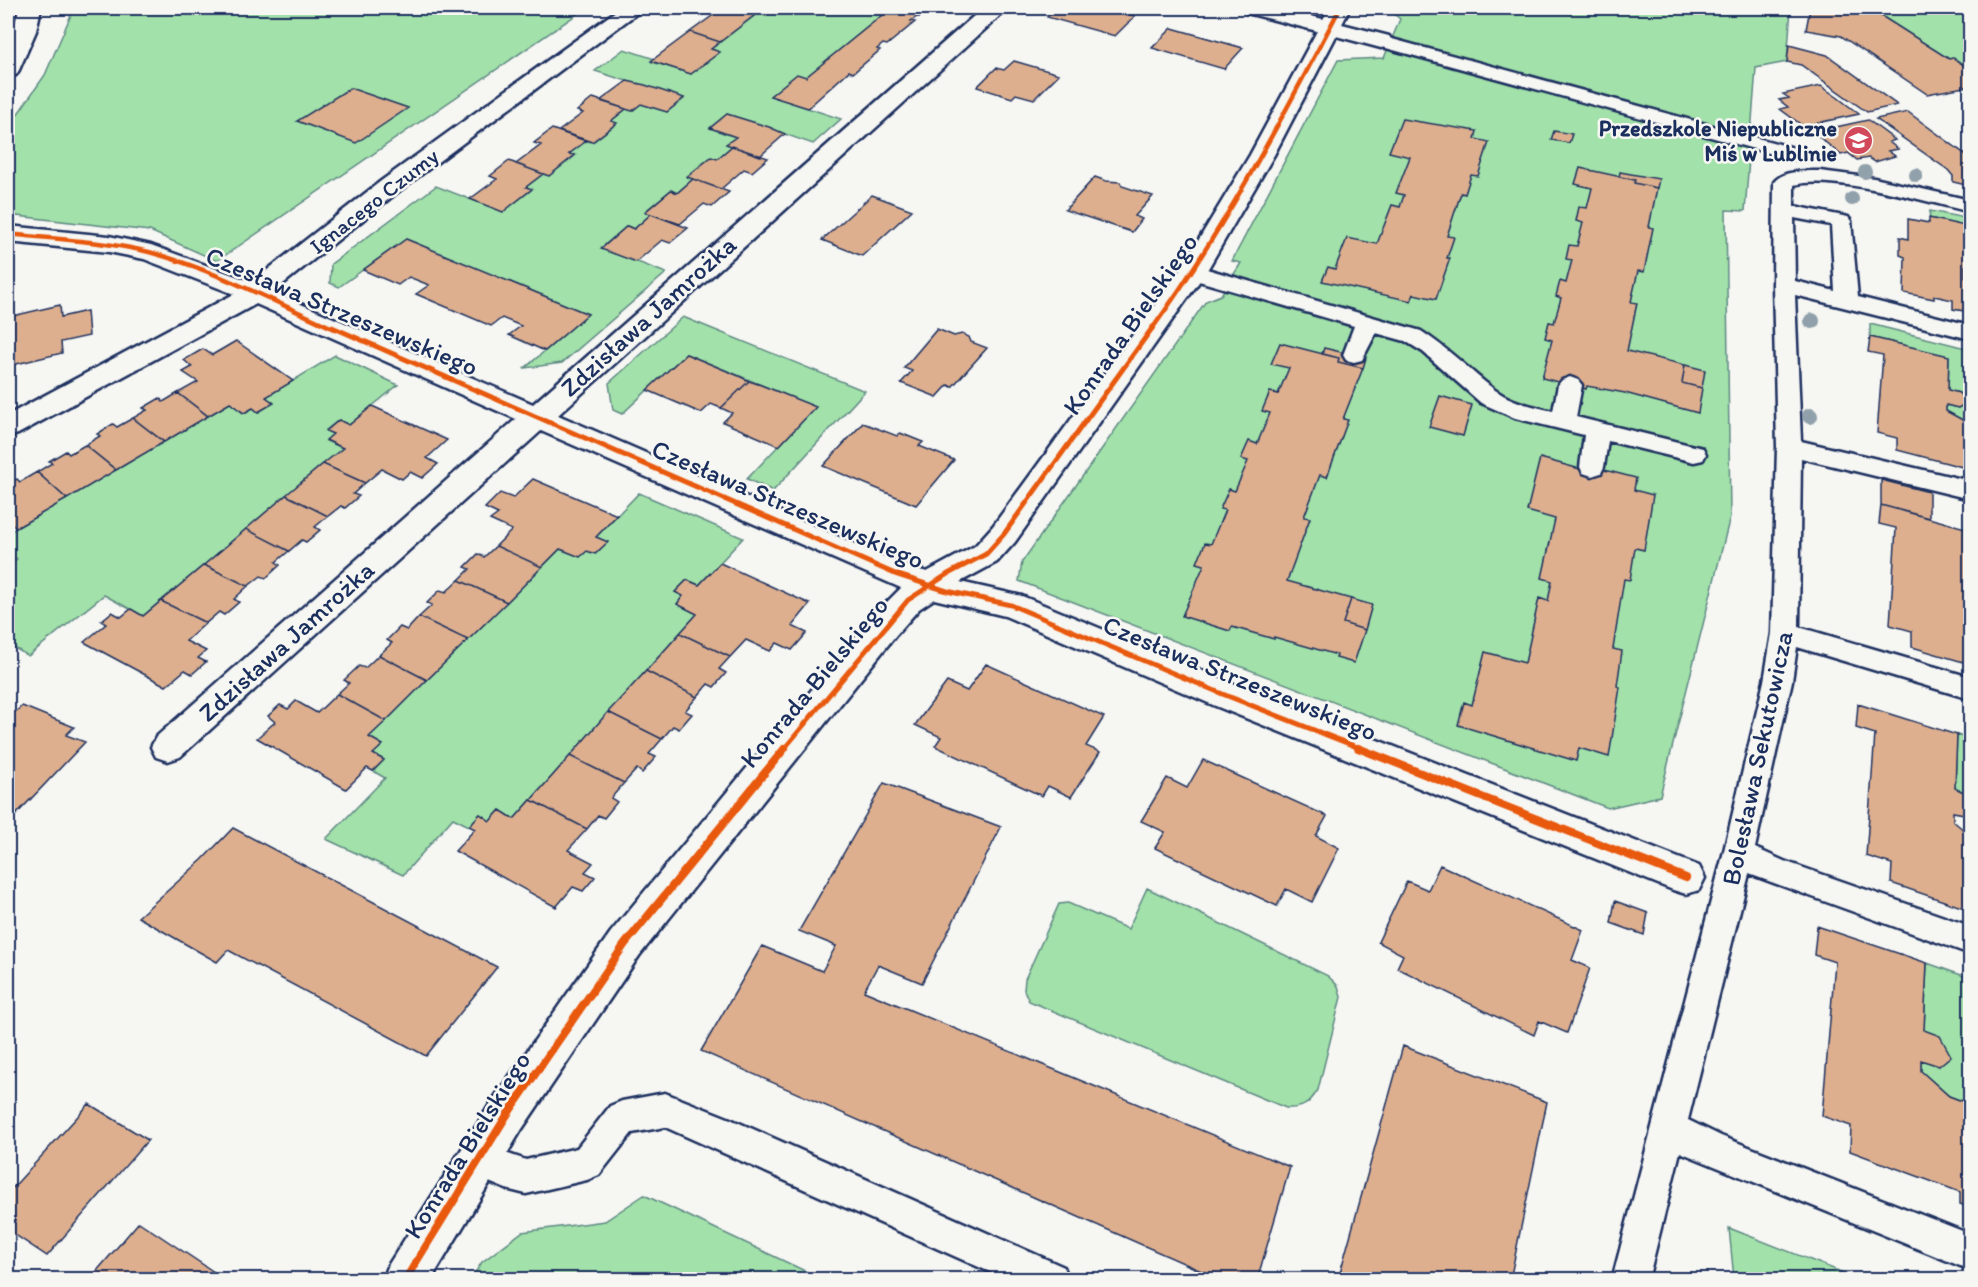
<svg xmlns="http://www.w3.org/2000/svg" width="1978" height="1287" font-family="Itim,sans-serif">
  <rect width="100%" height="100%" fill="#f6f6f2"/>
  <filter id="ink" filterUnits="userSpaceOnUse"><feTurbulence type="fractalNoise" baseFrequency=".0167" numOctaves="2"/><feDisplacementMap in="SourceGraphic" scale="12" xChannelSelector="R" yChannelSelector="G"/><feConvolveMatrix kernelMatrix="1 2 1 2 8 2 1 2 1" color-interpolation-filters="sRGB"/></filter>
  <g filter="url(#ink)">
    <!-- green -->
    <path fill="#a2e1a9" stroke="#5e8884" stroke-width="1.5" d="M74 8H586L217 261 150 231 8 215V128L45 75Z
      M765 8H891L806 77 771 96 841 119 813 144 727 114 710 128 736 137 727 144 732 146 717 159 711 157 687 176 693 179 677 193 670 191 645 211 651 214 634 229 627 226 601 248 666 273 562 363 525 368 588 314 406 239 339 287 330 283 331 264 436 186 503 212 531 190 526 187 543 174 549 176 575 156 569 154 586 141 593 142 616 124 611 121 626 109 632 111 641 104 667 112 684 99 595 71 624 49 655 59 652 62 691 74 719 52 711 49Z
      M1387 8H1791L1787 62 1756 68 1745 211 1726 210 1730 517 1660 796 1608 808 1019 581 1022 562 1206 301 1221 295 1241 263 1232 261 1338 60 1384 58 1400 19Z
      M1855 8H1970V69L1954 58 1949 59 1872 10Z
      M1930 211 1970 219V236L1966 235 1965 226 1929 218Z
      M683 317 865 391 773 491 747 479 815 407 686 354 622 414 613 410 609 383Z
      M1870 324 1970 349V424L1946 411V405L1958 408 1966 403 1959 393 1948 390 1949 356 1870 337Z
      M335 355 398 385 349 425 339 420 326 430 333 434 326 441 343 448 143 616 104 595 28 656 8 644V565L17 559 8 551V533L230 403 243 413 253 408 259 412 273 403 266 397Z
      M639 493 743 538 699 585 687 580 675 592 683 596 677 604 697 614 514 819 500 810 490 821 480 814 469 826 453 818 403 875 326 839 385 778 373 771 384 760 373 754 382 745 369 737 560 549 580 557 587 551 596 554 607 542 596 537Z
      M1957 735 1970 739V795L1955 788Z
      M1147 888 1328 976 1338 986 1341 997 1318 1090C1309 1104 1303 1109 1286 1108L1029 1001 1024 990 1025 979 1059 904 1068 903 1128 929Z
      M1927 963 1970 978V1104L1949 1096 1921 1071V1060L1939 1066 1924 1030Z
      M644 1195 822 1279H471L482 1262 522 1232 605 1221Z
      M1729 1228 1859 1279H1734Z"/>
    <!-- building -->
    <path fill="#ddaf8e" stroke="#1b2f5e" stroke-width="1.5" d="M723 8 755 15 720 42 690 32Z
      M729 8H765L755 15Z
      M891 8H931L920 17H917L911 21 915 22 887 45 883 44 877 49 880 50 853 73 849 71 808 108 770 96 797 74 806 77Z
      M1057 8H1103L1135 16 1115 36 1047 17Z
      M1810 8H1854L1872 10 1949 59 1953 58 1970 69V80L1968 81 1970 86 1927 94 1841 36 1806 30Z
      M1172 28 1243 48 1224 69 1152 48Z
      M690 32 720 42 711 49 720 52 691 74 651 61Z
      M1789 45 1827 55 1897 105 1867 112 1801 65 1787 62Z
      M1014 61 1059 74 1034 99 1016 94 1012 98 977 87 996 68 1004 70Z
      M627 81 645 85 684 98 667 112 641 104 632 111 600 101Z
      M1821 86 1837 97 1859 114 1803 126 1780 109 1788 107 1779 100 1789 98 1783 94Z
      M350 88 408 108 356 143 297 121Z
      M593 98 626 109 611 121 617 123 592 142 559 131 583 113 577 111Z
      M1908 112 1970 158V186L1953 182V176L1948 170 1876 119Z
      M727 114 769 127 785 134 760 156 726 144 736 137 710 128Z
      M1402 119 1477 131 1475 139 1489 142 1478 176 1471 175 1465 194 1461 193 1447 236 1454 237 1447 258H1450L1436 299 1414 294 1411 301 1322 281 1328 267 1335 269 1347 238 1377 244 1392 205 1400 207 1404 195 1396 193 1410 157 1389 152Z
      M1868 120 1895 140 1889 142 1898 149 1888 151 1895 156 1875 162 1869 158 1857 160 1848 153 1841 155 1813 132Z
      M552 129 586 141 569 154 575 155 549 176 516 164 541 145 534 143Z
      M1554 131 1572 134 1569 143 1551 140Z
      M732 146 768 158 752 172 744 169 721 189 687 177 711 157 717 159Z
      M509 161 543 174 526 187 532 189 503 212 470 199 497 179 490 176Z
      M1580 168 1635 180 1634 183 1657 188 1649 227 1653 228 1644 272 1638 271 1631 302 1637 303 1627 351 1685 365 1682 383 1702 388 1698 413 1625 393 1587 386 1586 389 1542 378 1552 340 1545 338 1549 322 1554 323 1561 298 1556 296 1560 281 1566 283 1572 260 1566 259 1569 245 1577 246 1583 223 1576 221 1579 207 1587 208 1592 188 1575 184Z
      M1620 172 1659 179 1657 188 1634 183 1635 180 1619 177Z
      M1095 177 1106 181 1120 182 1122 186 1153 196 1135 216 1142 219 1132 232 1065 210Z
      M693 179 729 192 712 207 704 204 680 224 645 212 671 190 677 193Z
      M872 195 912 210 862 256 822 240Z
      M651 214 688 228 670 243 662 240 636 262 601 249 627 226 634 229Z
      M1929 218 1965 226 1966 235 1970 236V247L1964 246V252L1970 254V268L1965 266V278L1970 279V312L1953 309V300L1934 296V299L1904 293 1905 257 1900 255V237L1908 239V219L1929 223Z
      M406 239 588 314 545 351 509 335 521 326 502 318 491 326 416 294 429 285 409 277 398 285 363 270Z
      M60 305 61 317 87 311 89 336 61 342 62 353 8 366V317Z
      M937 329 954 336 962 334 969 337 971 342 987 348 952 387 948 385 937 397 901 383 912 371 904 368Z
      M1870 337 1949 356 1948 390 1959 393 1967 403 1958 408 1946 405V411L1970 424V469L1897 450V438L1877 433 1883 355 1868 352Z
      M236 341 293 381 266 397 274 403 258 412 253 408 244 413 230 403 208 416 178 393 198 382 183 372 192 367 184 360 203 349 212 355Z
      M1280 343 1339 358 1338 362 1363 368 1343 419 1348 420 1327 477 1320 475 1304 517 1310 518 1287 581 1351 599 1343 623 1365 630 1354 663 1336 658 1337 655 1274 637V639L1232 627 1230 631 1182 616 1204 565 1197 563 1205 543 1211 544 1225 510 1220 509 1229 489 1235 491 1248 461 1241 459 1249 441 1257 444 1270 413 1262 411 1270 392 1278 394 1289 368 1271 364Z
      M1324 348 1366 358 1363 368 1338 362 1339 358 1322 354Z
      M686 354 739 376 749 381 721 408 711 404 701 413 647 390Z
      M1685 365 1705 370 1702 388 1682 383Z
      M749 381 761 385 816 407 779 446 723 422 732 413 721 408Z
      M178 393 208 416 164 442 133 418 147 410 143 408 160 398 163 402Z
      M1440 396 1472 405 1463 436 1429 427Z
      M372 406 447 440 427 458 438 464 422 478 410 472 402 479 382 469 365 483 323 464 343 448 326 440 333 434 326 431 339 420 349 425Z
      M133 418 164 442 116 470 85 445 100 436 97 434 113 424 117 427Z
      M863 423 897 436 900 433 920 441 923 442 919 446 954 460 916 505 823 466Z
      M85 445 116 470 67 499 37 472 52 463 49 461 66 451 69 454Z
      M1540 458 1580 469 1581 464 1636 478 1634 490 1653 495 1644 550 1635 548 1630 580 1624 579 1613 649 1622 651 1617 686 1620 687 1609 757 1579 748 1576 761 1458 725 1464 702 1472 705 1485 652 1525 663 1539 598 1548 601 1552 581 1542 578 1555 519 1527 511Z
      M323 464 365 483 353 494 359 496 345 508 341 506 328 516 286 495Z
      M37 472 67 499 16 528 8 520V484L17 479 20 482Z
      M533 479 617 515 596 537 608 542 595 554 587 551 580 557 560 549 542 567 496 546 512 530 490 520 498 514 485 508 500 493 513 498Z
      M1881 480 1929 492V518L1881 505Z
      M286 495 328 516 315 527 320 530 306 542 302 540 289 551 246 529Z
      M1881 505 1969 529 1968 572H1970V591L1966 590V597L1970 600V664L1912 647V631L1890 625 1896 528 1879 524Z
      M246 529 289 551 276 562 280 565 266 578 261 576 248 586 204 565Z
      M496 546 542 567 507 602 459 580 470 569 465 567 478 554 484 557Z
      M720 563 810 604 792 626 807 633 792 650 777 643 770 651 746 640 730 657 680 633 697 614 677 604 683 596 675 592 687 580 699 585Z
      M204 565 248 586 234 599 239 602 224 615 219 612 206 623 161 601Z
      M459 580 507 602 468 640 419 617 432 605 427 603 440 590 446 592Z
      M1351 599 1372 605 1365 630 1343 623Z
      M161 601 206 623 186 641 206 651 198 658 206 662 192 674 185 670 166 686 84 642 106 624 101 621 112 612 121 617 131 609 143 616Z
      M419 617 468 640 427 680 379 655 392 643 387 640 400 627 407 630Z
      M680 633 730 657 719 669 726 673 714 687 708 684 697 697 646 671Z
      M379 655 427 680 386 721 337 694 349 683 344 680 359 666 365 668Z
      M986 664 1104 717 1086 746 1100 752 1071 797 1048 786 1042 796 935 746 941 737 915 725 947 682 967 691Z
      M646 671 697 697 685 711 692 714 679 729 673 726 662 739 608 712Z
      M337 694 386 721 369 737 383 745 373 754 384 760 373 771 367 768 346 789 257 738 275 722 268 716 280 705 288 709 296 701 317 713Z
      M1858 704 1957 735 1955 788 1970 795V815L1953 812V821L1970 835V910L1891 883 1892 864 1866 856 1875 734 1856 728Z
      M22 706 74 727 66 735 85 742 8 823V712L13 714Z
      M608 712 662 739 649 754 656 757 642 773 637 769 624 783 570 756Z
      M570 756 624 783 611 798 617 802 604 818 598 815 587 829 531 800Z
      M1203 760 1327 816 1316 836 1339 848 1312 902 1286 889 1277 906 1155 848 1165 832 1141 821 1167 778 1187 788Z
      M884 783 1001 827 922 983 878 965 864 991 1290 1167 1257 1280H1222L701 1051 762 946 822 971 836 946 799 931Z
      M531 800 587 829 568 850 593 863 585 872 595 877 583 891 573 887 556 907 455 851 475 829 469 826 480 814 490 821 500 810 514 819Z
      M233 828 497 967 426 1056 228 950 217 962 138 917 202 860Z
      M1440 865 1583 930 1572 960 1590 968 1567 1033 1539 1021 1534 1035 1397 968 1403 955 1378 942 1407 881 1428 890Z
      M1615 901 1648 913 1644 935 1611 923Z
      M1817 926 1927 963 1924 1030 1940 1036 1951 1056 1939 1066 1921 1060V1071L1949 1096 1970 1104V1208L1960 1204V1192L1850 1151 1851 1126 1822 1116 1835 962 1814 955Z
      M1403 1046 1547 1102 1510 1280H1338Z
      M89 1104 148 1140 47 1256 8 1230V1193Z
      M139 1222 223 1278 89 1280Z"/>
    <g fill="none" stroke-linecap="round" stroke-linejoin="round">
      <defs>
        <path id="service" d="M1381 36 1805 151 1808 155 1805 159H1791L1375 45 1372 41 1375 37Z
          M1820 171 1874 178 1970 200V212C1929 202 1832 174 1794 185V206L1848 217 1851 221 1858 297 1970 325V339L1795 295 1801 441 1970 481V499L1801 458 1799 627 1970 677V699L1797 647 1792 681 1755 848 1784 861 1970 926V954L1749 874 1688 1120 1721 1136 1970 1234V1270L1680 1152 1648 1280H1612L1723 855 1764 681 1772 633 1777 447 1773 285 1774 182C1783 170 1806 171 1820 171ZM1794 218 1831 225 1835 291 1795 281Z
          M1193 265 1421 331C1448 348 1470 371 1495 390 1512 402 1534 407 1553 411L1558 385 1562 380 1570 377 1578 380 1582 385 1576 417 1694 446 1703 448 1706 454 1703 460 1694 462 1608 441 1604 467 1601 473 1592 476 1583 473 1580 467 1584 435 1515 418 1481 403 1423 352 1405 341 1376 333 1362 360 1354 362 1346 360 1343 355 1354 326 1185 277 1182 272 1185 267Z
          M665 1093 728 1118 1064 1267 1069 1280H1008L665 1127 632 1133 599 1175 587 1180 526 1194 506 1189 467 1173 462 1161 467 1149 479 1144 526 1160 577 1148 610 1106 622 1101Z"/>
        <path id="minor" d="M620 8H644L399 191 273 292 533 404 983 8H1005L1003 13 558 415 906 566 927 572 975 546 993 526 1181 269 1250 155 1317 31 1247 13 1245 8H1278L1323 19 1330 8H1350L1342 24 1389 36 1392 41 1389 46 1381 48 1336 36 1274 155 1206 272 1015 542 997 562 960 582 1022 596 1237 685 1699 866 1705 878 1699 890 1686 894 1673 890 1213 705 1005 616 934 599 919 609 896 635 639 956 522 1129 431 1280H383L389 1264 492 1101 611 932 872 617 901 588 541 431 180 757 168 761 156 757 151 747 156 737 516 419 256 304 18 434 8 437V415L234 294 144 259 109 252 8 242V226L109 236 151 245 252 282 381 181Z"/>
        <path id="tertiary" d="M19 8H41L36 31 19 70 16 75 8 77C5 49 13 34 19 8Z"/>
      </defs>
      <!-- service casing -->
      <use href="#service" stroke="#1b2f5e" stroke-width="5"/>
      <!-- minor casing -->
      <use href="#minor" stroke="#1b2f5e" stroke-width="5"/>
      <!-- tertiary casing -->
      <use href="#tertiary" stroke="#1b2f5e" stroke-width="5"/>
      <!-- service -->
      <use href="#service" fill="#f6f6f2" fill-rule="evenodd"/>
      <!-- minor -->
      <use href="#minor" fill="#f6f6f2" fill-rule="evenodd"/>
      <!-- tertiary -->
      <use href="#tertiary" fill="#f6f6f2" fill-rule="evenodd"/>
      <defs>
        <path id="cycleway-far2" d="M8 234C55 239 103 241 149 252 210 268 277 303 335 329
          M1152 329C1225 228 1282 118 1340 8"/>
        <path id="cycleway-far1" d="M332 327 895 574 947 591 1011 605 1225 695 1362 749
          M784 749 908 600 948 574 986 554 1004 534 1153 327"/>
        <path id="cycleway" d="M1358 748 1686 878
          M405 1280 507 1115 625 944 785 748"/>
      </defs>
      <!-- cycleway-far2 casing -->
      <use href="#cycleway-far2" stroke="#f6f6f2" stroke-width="8"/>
      <!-- cycleway-far1 casing -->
      <use href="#cycleway-far1" stroke="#f6f6f2" stroke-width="9"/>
      <!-- cycleway casing -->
      <use href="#cycleway" stroke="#f6f6f2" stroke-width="11"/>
      <!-- cycleway-far2 -->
      <use href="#cycleway-far2" stroke="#e8590c" stroke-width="4.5"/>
      <!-- cycleway-far1 -->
      <use href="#cycleway-far1" stroke="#e8590c" stroke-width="5"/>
      <!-- cycleway -->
      <use href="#cycleway" stroke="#e8590c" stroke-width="8"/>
    </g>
    <!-- trees -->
    <g fill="#90a1ab">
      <circle cx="1865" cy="172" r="7"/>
      <circle cx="1916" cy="175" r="7"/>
      <circle cx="1852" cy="199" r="7"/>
      <circle cx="1812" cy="321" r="8"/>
      <circle cx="1810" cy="416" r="8"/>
    </g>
  </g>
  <!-- icons -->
  <defs>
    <symbol id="school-disc" viewBox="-11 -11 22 22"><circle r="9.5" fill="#d1495b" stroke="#f6f6f2"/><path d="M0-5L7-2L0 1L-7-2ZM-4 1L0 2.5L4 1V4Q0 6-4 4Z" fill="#fff"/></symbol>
  </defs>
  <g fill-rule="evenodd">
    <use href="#school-disc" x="1842" y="124" width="33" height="33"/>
  </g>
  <g text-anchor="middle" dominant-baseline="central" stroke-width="5" stroke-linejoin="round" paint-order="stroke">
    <!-- far-poi labels -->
    <g font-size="22" font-weight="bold" fill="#1b2f5e" stroke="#f6f6f2" text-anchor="end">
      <text x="1837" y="128">Przedszkole Niepubliczne<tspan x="1837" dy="25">Miś w Lublinie</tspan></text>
    </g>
    <!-- far-street labels -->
    <g font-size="22" fill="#1b2f5e" stroke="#f6f6f2">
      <text transform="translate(374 201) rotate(-38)">Ignacego Czumy</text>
    </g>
    <!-- street labels -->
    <g font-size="26" fill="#1b2f5e" stroke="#f6f6f2">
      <text transform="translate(342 311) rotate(23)">Czesława Strzeszewskiego</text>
      <text transform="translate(648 316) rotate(-42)">Zdzisława Jamrożka</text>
      <text transform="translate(1130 324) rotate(-55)">Konrada Bielskiego</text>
      <text transform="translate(788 504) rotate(23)">Czesława Strzeszewskiego</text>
      <text transform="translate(286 641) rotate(-42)">Zdzisława Jamrożka</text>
      <text transform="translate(1240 678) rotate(22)">Czesława Strzeszewskiego</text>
      <text transform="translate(814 682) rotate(-50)">Konrada Bielskiego</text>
      <text transform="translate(1757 758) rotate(-78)">Bolesława Sekutowicza</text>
      <text transform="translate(467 1145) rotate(-58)">Konrada Bielskiego</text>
    </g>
  </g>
  <!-- margin -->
  <rect width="1978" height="1287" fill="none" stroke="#f6f6f2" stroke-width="30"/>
  <rect x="15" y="15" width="1948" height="1257" fill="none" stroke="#1b2f5e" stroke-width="2" filter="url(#ink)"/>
</svg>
